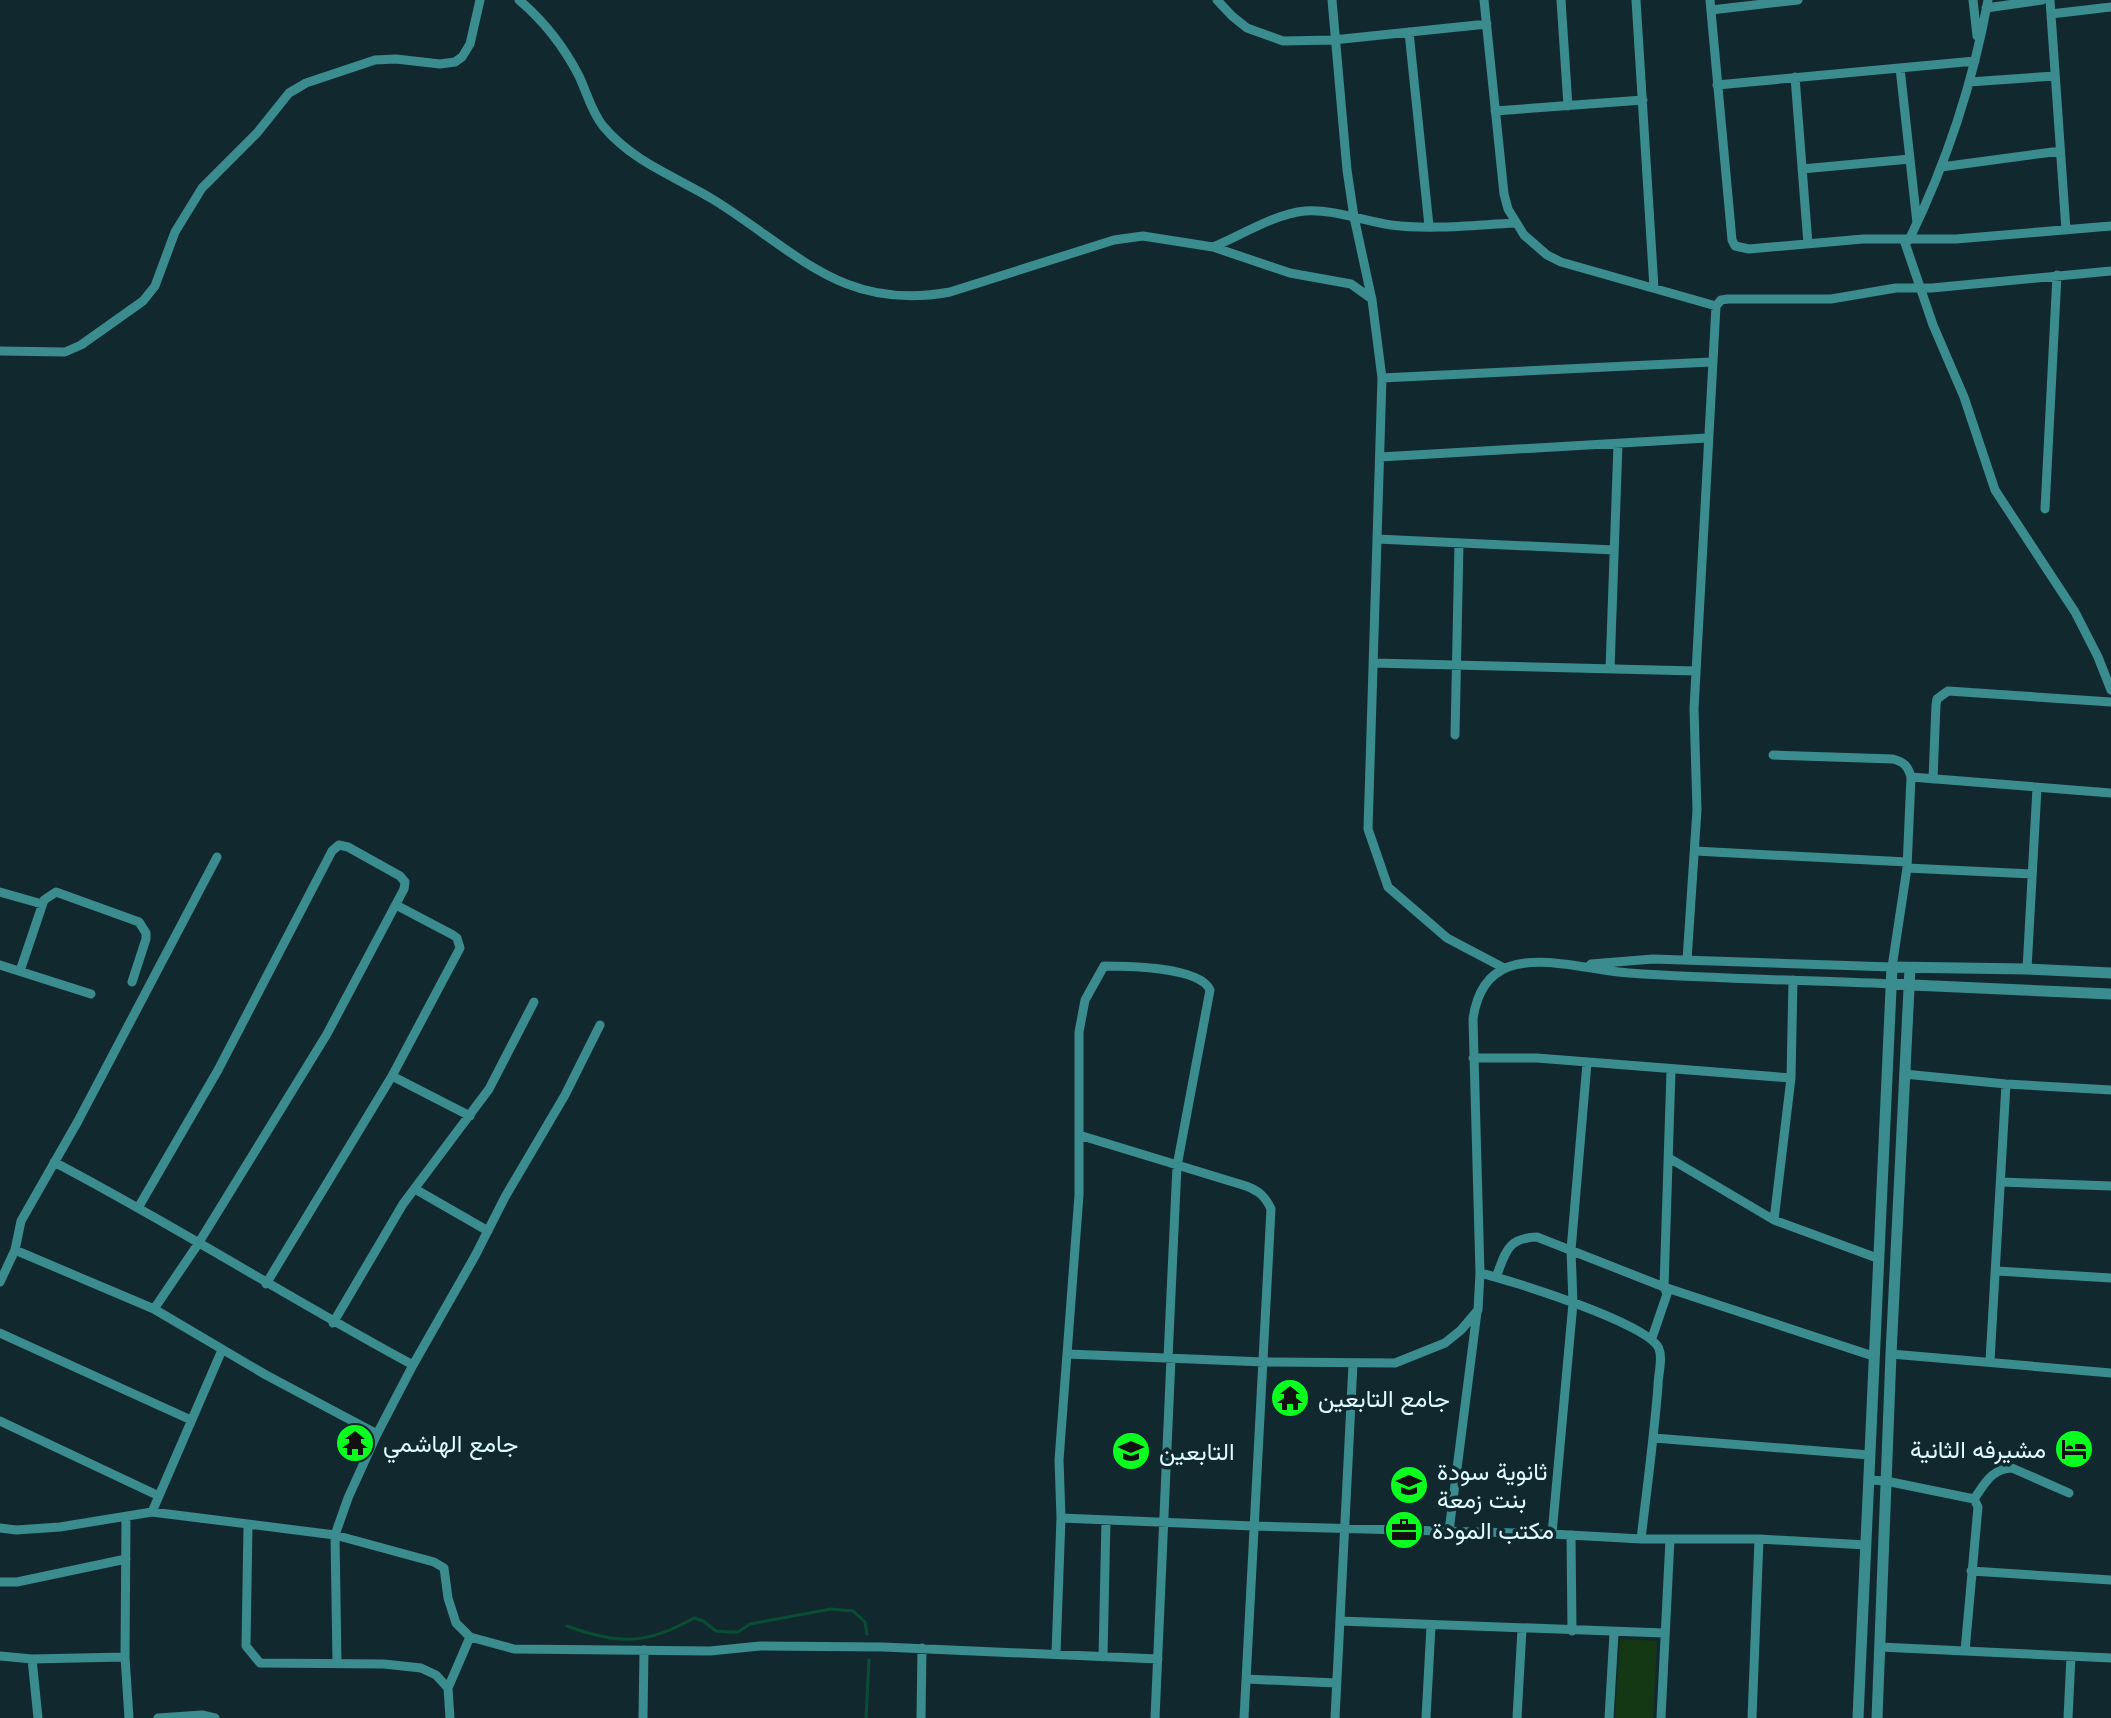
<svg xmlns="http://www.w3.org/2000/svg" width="2111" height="1718" font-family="Quicksand,Vazirmatn,sans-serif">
  <rect width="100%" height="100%" fill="#11292e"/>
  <!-- green -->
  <path fill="#153814" d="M1620 1639 1657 1641 1653 1718H1615Z"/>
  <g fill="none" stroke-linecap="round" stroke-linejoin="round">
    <!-- stream -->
    <path stroke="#094e34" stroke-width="3" d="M567 1626C619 1645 646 1645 694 1618L703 1621 716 1631 728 1632H738L750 1624 831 1609 853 1611 865 1622 867 1634
      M866 1718 869 1660"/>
    <!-- minor -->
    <path stroke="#3a8c8e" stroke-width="9" d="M519 0C544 21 564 47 579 76 587 93 591 111 603 126 634 163 675 176 714 200 796 251 843 312 950 292L1114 240 1143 236 1213 247 1290 273 1351 284 1372 299
      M1217 0 1232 16 1247 28 1283 41 1333 40 1487 24
      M1332 0 1347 170 1354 217 1372 300 1382 378 1368 829 1388 887 1447 938 1504 968
      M1484 0 1504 194 1508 209 1524 235 1547 255 1561 262 1716 306
      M1561 0 1568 106
      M1636 0 1654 288
      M1710 0 1732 240 1735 246 1749 249 1863 239H1956L2111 226
      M1973 0 1977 36
      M2050 0 2066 230
      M1986 8 2042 0
      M1711 10 1798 0
      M2051 14 2111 7
      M1409 32 1429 226
      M1900 68 1917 223
      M1795 77 1808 244
      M1969 82 2055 76
      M1717 85 1975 61
      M1495 111 1643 100
      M1941 167 2060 151
      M1802 169 1910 159
      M1904 240 1933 325 1964 397 1995 490 2075 612 2098 657 2111 690
      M1909 240C1946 164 1973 83 1988 0
      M1213 247C1242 235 1274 214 1305 211 1335 209 1362 221 1391 225 1431 230 1474 225 1515 223
      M0 351 65 352 81 345 143 301 155 286 175 232 202 188 257 133 289 93 306 83 375 60 396 59 440 64 455 62 462 57 470 44 480 0
      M1382 378 1711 362
      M1380 457 1707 438
      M2045 509 2057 275
      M1377 539 1614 550
      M1373 663 1696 671
      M1610 669 1618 444
      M1455 735 1459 543
      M1911 777 2111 793
      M1933 779 1936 705 1937 699 1948 691 2111 702
      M1695 851 1907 862
      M1907 868 2032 874
      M0 892 42 904
      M1687 960 1697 810 1694 709 1716 306 1721 300 1728 299H1831L1896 288H1932L2111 271
      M1591 964 1653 959 1892 967 1907 868 1911 777C1908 766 1904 762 1893 759L1773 755
      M0 965 91 994
      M2027 969 2037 788
      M20 971 44 900 56 892 139 922 146 933V939L132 982
      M1473 1058H1537L1791 1078
      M1904 1074 2006 1084 2111 1090
      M392 1076 470 1116
      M1079 1135 1246 1186C1259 1191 1265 1196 1271 1209L1244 1718
      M1669 1158 1774 1220 1877 1258
      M54 1162C176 1226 292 1300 413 1365
      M2001 1182 2111 1186
      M415 1189 488 1231
      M138 1208 218 1070 332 851 339 845 348 847 400 876 405 882 404 889 327 1034 198 1244 154 1309
      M1774 1220 1791 1078 1793 980
      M15 1250 154 1309 266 1375 377 1434
      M1997 1271 2111 1278
      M1480 1273C1510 1280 1651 1324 1659 1349 1663 1358 1658 1375 1658 1386 1654 1437 1647 1488 1641 1539
      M1496 1277C1506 1252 1507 1238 1537 1237L1664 1287 1873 1356
      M0 1282 15 1250 21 1221 78 1121 217 857
      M266 1284 392 1076 460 948 457 938 453 935 396 905
      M333 1323 403 1204 489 1089 534 1002
      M0 1333 191 1420
      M1652 1338 1667 1294 1664 1287 1671 1071
      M1068 1354 1264 1362 1395 1363 1445 1343 1461 1330 1478 1310 1480 1273 1473 1019C1476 997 1485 976 1508 967 1543 954 1593 971 1629 973 1716 979 1803 980 1891 984
      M1891 1354 2111 1373
      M1990 1361 2006 1084
      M0 1421 159 1496
      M1654 1438 1870 1455
      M1869 1480 1886 1481 1974 1499 1978 1507 1965 1651
      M1974 1499C1984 1485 1992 1468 2012 1468L2069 1493
      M152 1512 222 1350
      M126 1517 125 1657 129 1718
      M1061 1518 1253 1526 1552 1534 1641 1539H1759L1866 1545
      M248 1526 246 1646 260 1663 384 1664 421 1668 436 1675 448 1688
      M0 1528 16 1530 60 1527 152 1512 335 1535 434 1562 444 1568 448 1598 456 1623 470 1637 514 1649 710 1651 760 1646 883 1647 1158 1659
      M1449 1531 1477 1312
      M1552 1534 1573 1303 1571 1250 1587 1063
      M1571 1535 1572 1631
      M1971 1571 2111 1580
      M0 1582H17L126 1559
      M1340 1621 1664 1633
      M1880 1647 2111 1658
      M1056 1653 1061 1518 1059 1460 1079 1195V1032L1085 1000 1104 966C1127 966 1200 967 1210 990L1177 1166 1168 1358
      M0 1656 32 1659 125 1657
      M1103 1657 1106 1520
      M32 1659 38 1718
      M337 1663 335 1535 348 1498 377 1434 413 1365 475 1256 505 1197 565 1095 600 1025
      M1246 1679 1336 1683
      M158 1718 202 1715 215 1718
      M450 1718 448 1688 470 1637
      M643 1718 644 1650
      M921 1718 922 1648
      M1155 1718 1171 1358
      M1335 1718 1353 1364
      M1426 1718 1431 1626
      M1517 1718 1522 1629
      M1609 1718 1614 1633
      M1661 1718 1670 1539
      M1752 1718 1759 1539
      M2068 1718 2071 1656"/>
    <!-- tertiary -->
    <path stroke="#3a8c8e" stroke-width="11" d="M1891 984 2111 994
      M1858 1718 1892 967 2027 969 2111 973
      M1877 1718 1891 1354 1910 968"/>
  </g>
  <!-- icons -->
  <defs>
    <symbol id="temple-disc" viewBox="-11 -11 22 22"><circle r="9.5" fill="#0aff1f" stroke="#11292e"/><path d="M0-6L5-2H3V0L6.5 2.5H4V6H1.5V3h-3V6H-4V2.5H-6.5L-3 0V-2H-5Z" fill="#111"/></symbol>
    <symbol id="hotel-disc" viewBox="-11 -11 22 22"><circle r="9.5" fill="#0aff1f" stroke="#11292e"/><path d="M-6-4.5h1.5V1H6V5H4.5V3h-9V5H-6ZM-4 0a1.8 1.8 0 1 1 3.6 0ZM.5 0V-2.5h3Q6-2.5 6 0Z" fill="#111"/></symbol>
    <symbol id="school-disc" viewBox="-11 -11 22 22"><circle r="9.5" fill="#0aff1f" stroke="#11292e"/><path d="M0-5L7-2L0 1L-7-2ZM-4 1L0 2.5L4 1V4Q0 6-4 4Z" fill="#111"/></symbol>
    <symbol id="office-disc" viewBox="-11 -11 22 22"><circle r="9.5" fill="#0aff1f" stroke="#11292e"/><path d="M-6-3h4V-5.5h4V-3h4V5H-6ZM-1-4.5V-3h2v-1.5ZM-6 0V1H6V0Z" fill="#111"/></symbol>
  </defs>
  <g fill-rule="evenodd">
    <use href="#temple-disc" x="1268" y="1376" width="44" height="44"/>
    <use href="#temple-disc" x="333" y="1421" width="44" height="44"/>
    <use href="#hotel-disc" x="2052" y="1427" width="44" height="44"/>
    <use href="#school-disc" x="1109" y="1429" width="44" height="44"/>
    <use href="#school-disc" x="1387" y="1463" width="44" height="44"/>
    <use href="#office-disc" x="1382" y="1508" width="44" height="44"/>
  </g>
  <g text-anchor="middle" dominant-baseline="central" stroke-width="7" stroke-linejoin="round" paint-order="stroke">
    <!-- poi labels -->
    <g font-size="24" fill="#defcff" stroke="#11292e" text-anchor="start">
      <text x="1318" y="1398">جامع التابعين</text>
      <text x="383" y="1443">جامع الهاشمي</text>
      <text x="2046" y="1449" text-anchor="end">مشيرفه الثانية</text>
      <text x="1159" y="1451">التابعين</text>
      <text x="1437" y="1471">ثانوية سودة<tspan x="1437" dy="28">بنت زمعة</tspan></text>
      <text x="1432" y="1530">مكتب المودة</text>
    </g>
  </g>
</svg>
